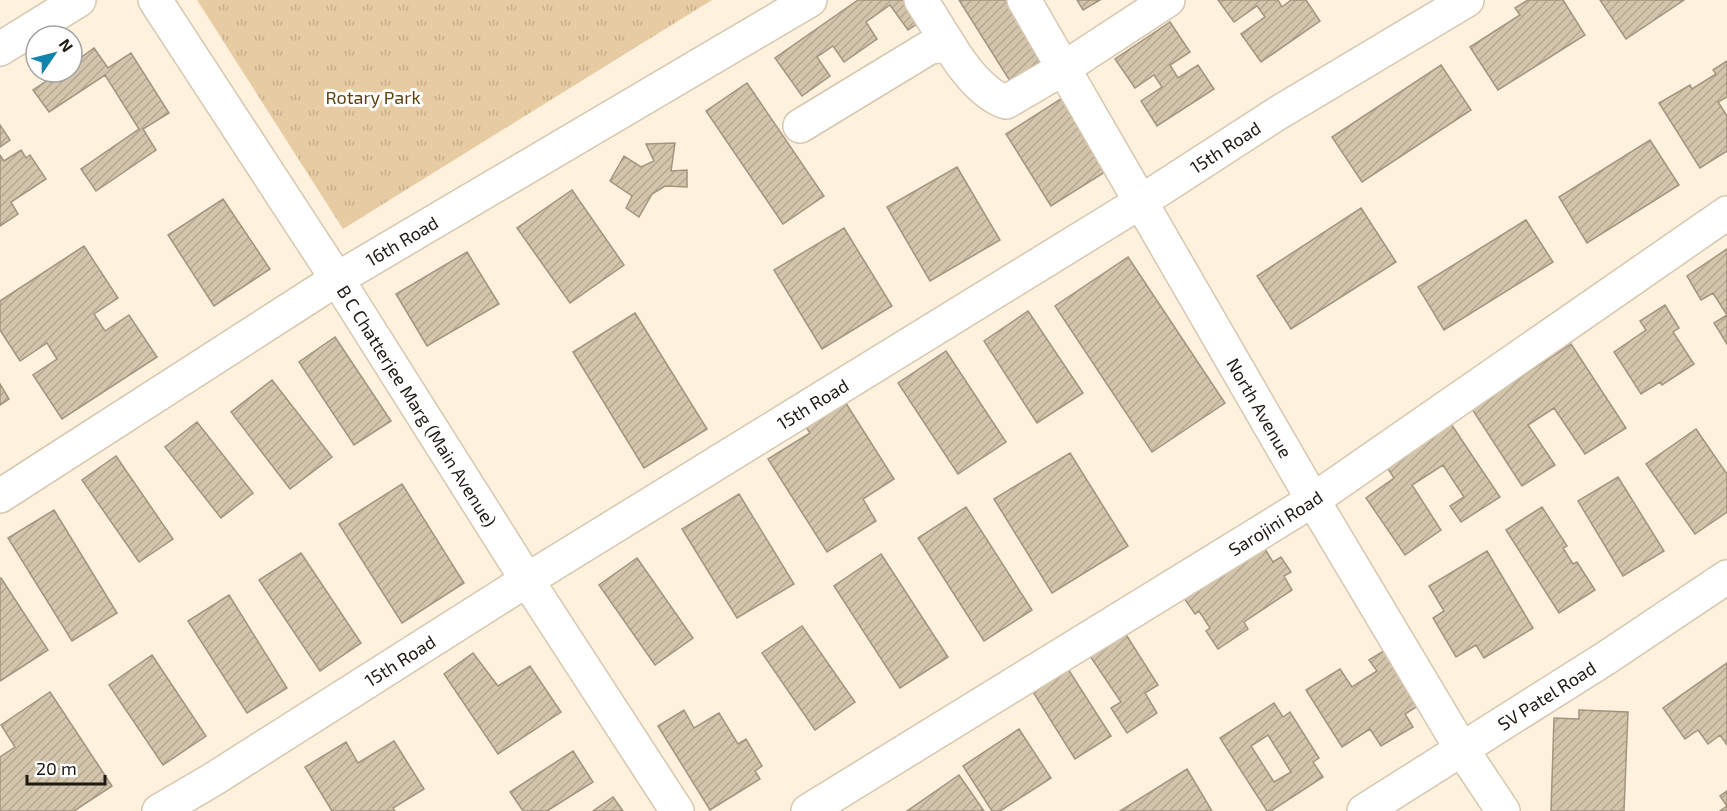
<svg xmlns="http://www.w3.org/2000/svg" width="1727" height="811" font-family="'Exo 2',sans-serif">
  <defs>
    <pattern id="park-tufts" width="24" height="20" patternUnits="userSpaceOnUse" patternTransform="scale(1.5)"><rect width="24" height="20" fill="#e7cca3"/><path d="M3 7l-1-3M5 7V3M7 7l1-3M15 17l-1-3M17 17v-4M19 17l1-3" fill="none" stroke="#c6af8b"/></pattern>
    <pattern id="building-hatch" width="6" height="6" patternUnits="userSpaceOnUse" patternTransform="scale(1.5)"><rect width="6" height="6" fill="#d3c4ac"/><path d="M-1 1l2-2M0 6l6-6M5 7l2-2" fill="none" stroke="#b5a893"/></pattern>
  </defs>
  <rect width="100%" height="100%" fill="#fef1de"/>
  <!-- park -->
  <path fill="url(#park-tufts)" d="M197 0H712L343 229Z"/>
  <!-- building -->
  <path fill="url(#building-hatch)" stroke="#a3947d" stroke-width="1.5" fill-rule="evenodd" d="M858 0H915L927 17 908 30 890 5 866 22 877 39 844 62 833 46 817 57 830 76 802 96 775 58Z
    M959 0H1016L1051 55 1010 81Z
    M1077 0H1100L1083 10Z
    M1218 0H1278L1282 7 1291 0H1306L1320 21 1261 62 1241 34 1265 17 1257 6 1234 22Z
    M1528 0H1563L1585 35 1498 90 1470 47 1520 15 1515 8Z
    M1600 0H1684L1626 39Z
    M1170 22 1190 52 1170 65 1178 78 1198 65 1214 89 1157 126 1141 101 1162 87 1154 75 1135 88 1115 59Z
    M94 48 108 68 131 53 169 113 143 129 156 150 96 191 81 169 139 129 105 75 49 112 33 90 60 72H72V64Z
    M1727 61V97L1718 102 1727 116V151L1700 168 1659 103 1690 85 1692 89 1716 74 1713 70Z
    M1441 65 1471 110 1362 182 1332 137Z
    M747 83 824 196 783 224 706 111Z
    M1070 93 1116 165 1051 206 1006 134Z
    M0 125 10 140 0 147Z
    M1650 140 1679 185 1587 243 1559 197Z
    M675 143 671 171 687 170V187L665 186 652 194 639 217 626 208 632 196 610 181 624 156 641 167 654 161 646 144Z
    M21 150 26 158 30 155 46 179 11 202 18 214 0 226V155L4 161Z
    M957 167 1000 240 930 281 887 207Z
    M572 190 624 265 570 303 517 228Z
    M223 199 270 269 214 306 168 235Z
    M1361 208 1396 262 1291 329 1257 276Z
    M1526 220 1553 262 1444 330 1418 287Z
    M844 228 892 306 822 349 774 270Z
    M84 246 118 298 94 314 105 331 129 315 157 357 62 419 33 375 57 359 47 343 20 361 0 330V301Z
    M1727 249V344L1714 323 1727 315 1713 293 1701 300 1687 276Z
    M467 252 499 304 427 346 396 294Z
    M1128 257 1225 403 1152 452 1055 306Z
    M1665 305 1679 328 1673 332 1694 364 1662 385 1660 382 1641 394 1614 352 1646 330 1640 321Z
    M1028 311 1083 393 1037 423 984 341Z
    M635 313 707 429 644 468 573 352Z
    M335 337 391 421 354 445 299 362Z
    M1571 344 1626 428 1585 454 1554 408 1528 425 1555 465 1522 486 1472 409Z
    M946 351 1006 442 958 474 898 383Z
    M272 380 332 457 290 489 231 412Z
    M0 384 9 399 0 405Z
    M842 397 894 479 863 499 876 521 827 552 768 459 810 433 803 422Z
    M1445 415 1500 497 1461 522 1450 506 1464 497 1443 465 1412 485 1441 530 1405 555 1366 498 1394 478 1381 458Z
    M197 422 253 493 221 518 165 447Z
    M1696 429 1727 474V512L1695 534 1646 464Z
    M1070 453 1128 546 1052 593 994 499Z
    M116 456 173 539 139 562 82 480Z
    M1618 477 1664 551 1623 576 1578 501Z
    M402 484 464 583 402 623 339 524Z
    M739 494 794 584 737 618 682 529Z
    M966 507 1032 610 984 641 918 538Z
    M1542 507 1567 546 1563 548 1573 564 1577 562 1595 590 1559 613 1506 530Z
    M54 510 117 613 72 641 8 538Z
    M1263 546 1273 562 1281 557 1291 572 1284 576 1292 590 1244 622 1248 629 1218 649 1206 631 1210 628 1199 611 1195 614 1184 598Z
    M1487 551 1533 628 1484 658 1476 645 1456 657 1433 618 1444 611 1429 586Z
    M301 553 361 643 320 671 259 580Z
    M881 554 948 657 900 688 834 586Z
    M637 558 693 638 655 665 599 585Z
    M1 578 48 650 0 681V579Z
    M229 595 287 688 247 713 188 621Z
    M802 626 855 702 815 730 762 653Z
    M1125 633 1158 685 1145 693 1157 713 1127 733 1111 708 1121 702 1090 656Z
    M1390 647 1424 702 1405 714 1413 727 1381 746 1370 729 1342 747 1306 690 1340 669 1352 687 1377 671 1369 660Z
    M473 653 498 686 530 666 561 712 498 754 444 674Z
    M152 655 206 736 163 765 109 685Z
    M1727 663V745L1720 735 1708 744 1698 730 1685 739 1663 708Z
    M1068 669 1111 736 1075 759 1033 692Z
    M50 692 112 786 74 811H0V757L15 747 1 725Z
    M1274 703 1283 717 1290 712 1319 758 1313 762 1323 777 1271 811H1267L1220 738ZM1268 735 1291 772 1274 782 1251 746Z
    M684 710 694 728 719 713 738 744 746 739 762 766 755 771 760 779 710 810 658 726Z
    M1579 710 1628 712 1624 811H1551L1554 718 1579 719Z
    M1019 729 1051 778 1000 811H992L963 766Z
    M394 741 424 789 393 808 395 811H332L305 767 346 742 358 763Z
    M573 751 593 782 547 811H523L510 792Z
    M1187 769 1212 811H1120Z
    M959 775 984 811H907Z
    M1727 791V811H1720L1727 806 1720 796Z
    M613 797 623 811H593Z"/>
  <g fill="none" stroke-linecap="round" stroke-linejoin="round">
    <defs>
      <g id="minor">
        <path id="s1" d="M155 0 337 279 527 580 677 811"/>
        <path d="M921 0 949 45"/>
        <path id="s2" d="M1024 0 1313 500 1461 748 1503 811"/>
        <path d="M0 49 79 0"/>
        <path d="M800 126 930 47 949 45C961 65 983 95 1006 102L1064 68 1168 0"/>
        <path id="s3" d="M0 496 337 279 810 0"/>
        <path id="s4" d="M159 811 212 780 527 580 1142 201 1278 113 1467 0"/>
        <path id="s5" d="M808 811 1313 500 1727 213"/>
        <path id="s6" d="M1364 811 1606 658 1727 577"/>
      </g>
    </defs>
    <!-- minor casing -->
    <use href="#minor" stroke="#d6c7af" stroke-width="36"/>
    <!-- minor -->
    <use href="#minor" stroke="#fff" stroke-width="33"/>
  </g>
  <g text-anchor="middle" dominant-baseline="central" stroke-width="6" stroke-linejoin="round" paint-order="stroke">
    <!-- park labels -->
    <g font-size="18" fill="#5e420d" stroke="#fff">
      <text x="373" y="97">Rotary Park</text>
    </g>
    <!-- street labels -->
    <g font-size="18" fill="#1f1911" stroke="#fff">
      <text stroke="none"><textPath href="#s4" startOffset="1256">15th Road</textPath></text>
      <text stroke="none"><textPath href="#s3" startOffset="476">16th Road</textPath></text>
      <text stroke="none"><textPath href="#s4" startOffset="770">15th Road</textPath></text>
      <text stroke="none"><textPath href="#s1" startOffset="483">B C Chatterjee Marg (Main Avenue)</textPath></text>
      <text stroke="none"><textPath href="#s2" startOffset="471">North Avenue</textPath></text>
      <text stroke="none"><textPath href="#s5" startOffset="549">Sarojini Road</textPath></text>
      <text stroke="none"><textPath href="#s4" startOffset="284">15th Road</textPath></text>
      <text stroke="none"><textPath href="#s6" startOffset="216">SV Patel Road</textPath></text>
    </g>
  </g>
  <!-- north arrow -->
  <g transform="translate(54 54) rotate(55)"><circle r="28" fill="#ffffff" stroke="#a5a3a0" stroke-width="1.5"/>
  <path d="M0-4.5L10 22L0 15L-10 22Z" fill="#1084aa"/>
  <text y="-9" font-size="16" font-weight="bold" text-anchor="middle" fill="#1f1911">N</text>
  </g>
  <!-- scale -->
  <path d="M27 775v9h78v-9" fill="none" stroke="#1f1911" stroke-width="3"/>
  <text x="36" y="775" font-size="18" fill="#1f1911" stroke="#ffffff" stroke-width="4.5" paint-order="stroke">20 m</text>
</svg>
